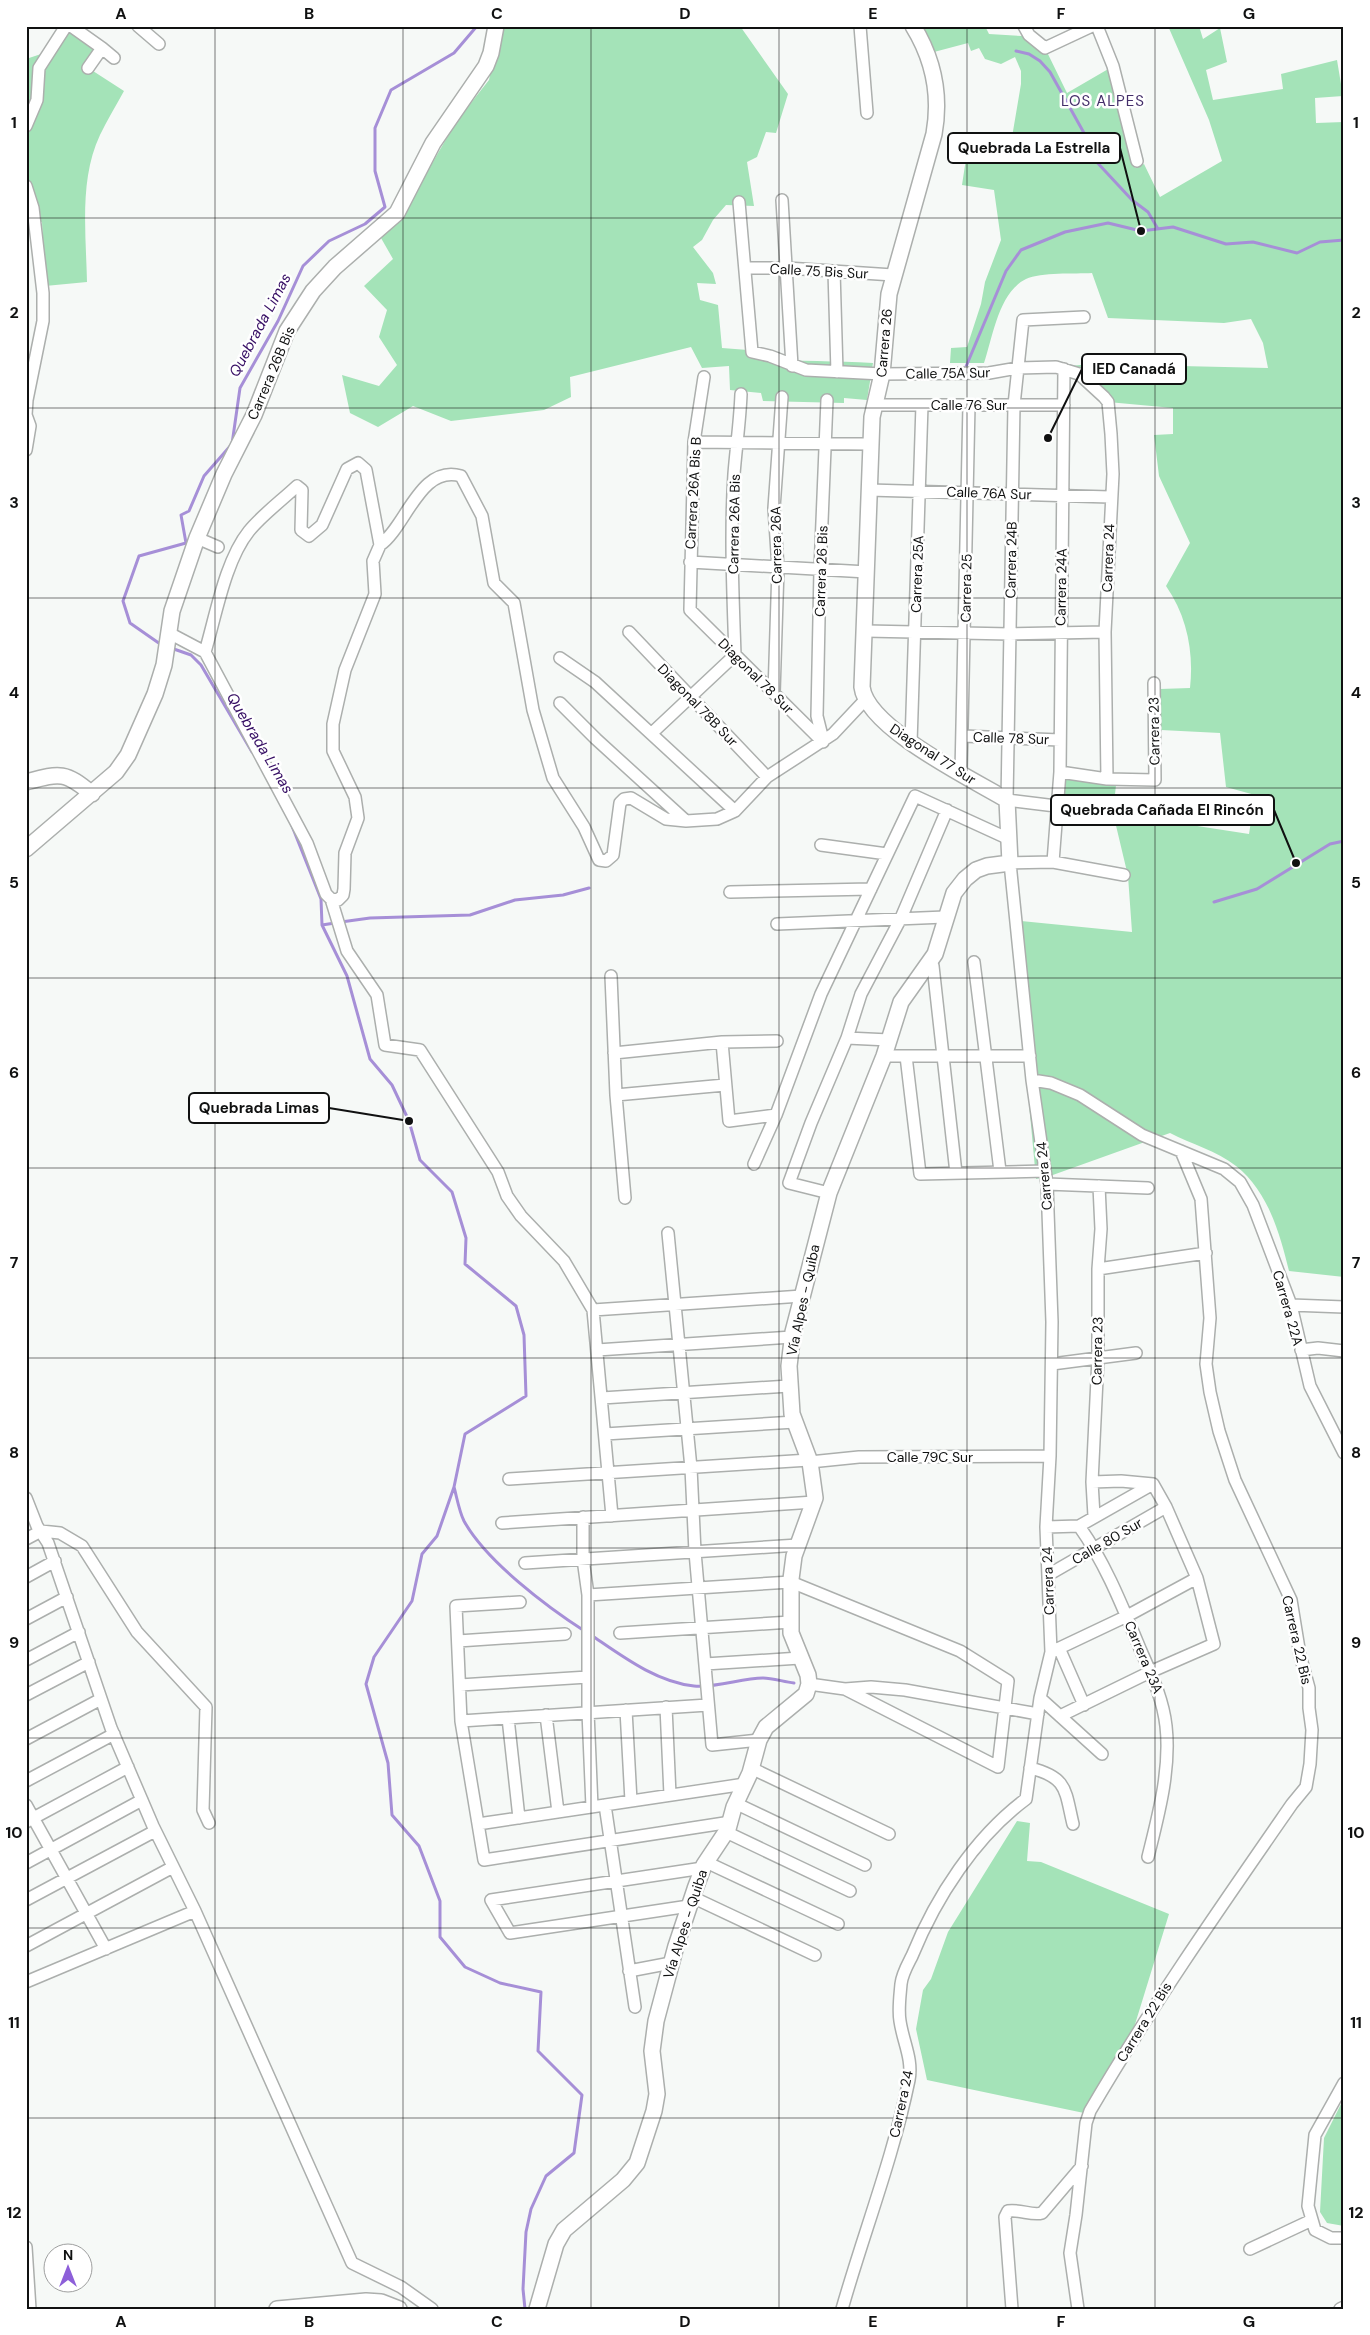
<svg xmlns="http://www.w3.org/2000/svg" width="1370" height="2335" font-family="'DM Sans',sans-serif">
  <rect width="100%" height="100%" fill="#f6f9f7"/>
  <!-- green -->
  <path fill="#a4e3b8" d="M63 26 105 52 93 71 124 91C116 106 107 120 100 135 79 179 86 234 87 282L45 286 42 222 26 221V59L44 53Z
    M500 26H740L788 94 776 133 766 132 757 157 747 162 754 206 726 205 713 220 702 240 693 247 713 273 716 284 697 283 700 300 718 305 722 348 748 350V358C790 362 831 360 873 363L867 400 844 398V403L763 401 761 393 730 390 729 366 702 368 691 347 570 377 571 397 544 410 451 421 413 406 378 427 350 413 342 375 379 386 397 365 379 337 387 310 364 286 393 259 381 238 398 222 456 122 489 80Z
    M922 26H985L989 34 1022 36 1045 48 1067 93 1110 68 1135 168 1144 164 1160 197 1222 161 1209 120 1168 26H1199L1203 39 1220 28 1227 62 1206 70 1213 100 1283 89 1281 74 1337 60 1343 96 1315 98 1316 123 1344 122V1277L1289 1271C1280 1234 1268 1191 1236 1166 1217 1151 1191 1144 1170 1133L1050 1176 1036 1179 1012 920 1132 932 1128 876 1113 813 1061 806 1064 779 1116 785 1113 813 1249 834 1255 795 1226 787 1220 733 1161 730 1160 689 1190 688C1194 652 1187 616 1166 586L1190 543 1159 476 1154 435 1173 434V408L1108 402 1095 386 1056 367 1093 364 1268 368 1263 343 1251 319 1224 323 1108 318 1092 273C1075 274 1041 272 1026 279 999 292 993 336 984 363H950L951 348 967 347 981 304 985 282 1001 240 994 190 962 185 969 139 1011 143 1021 84V71L1015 57 1001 64 985 59 979 48 971 51 968 43 934 52Z
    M1017 1821 1030 1823 1027 1861 1041 1862 1169 1914 1132 2034 1084 2113 927 2080 916 2029 923 1990 931 1979 948 1932Z
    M1344 2098V2226L1327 2223 1320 2212 1324 2138Z"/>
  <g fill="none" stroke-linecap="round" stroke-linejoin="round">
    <!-- stream -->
    <path stroke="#a68fd7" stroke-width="3" d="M1016 51 1029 54 1040 61 1050 72 1084 133 1093 158 1132 200 1148 212 1158 229
      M965 369 1006 271 1021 250 1065 232 1108 223 1141 231 1173 227 1226 244 1253 242 1297 253 1320 242 1344 240
      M163 646 130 623 123 601 139 556 186 543 181 515 189 511 204 476 232 444 240 388 278 321 303 266 329 241 365 224 385 207 375 171V128L391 90 454 53 477 26
      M171 648 191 655 201 665 252 752
      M292 826 321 899 322 925 347 976 370 1059 392 1085 409 1121 420 1160 452 1192 466 1238 465 1264 516 1306 524 1335 526 1396 465 1434 454 1487 437 1536 422 1554 412 1601 374 1657 366 1684 388 1763 392 1815 419 1846 440 1901V1937L465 1967 500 1983 541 1992 538 2051 582 2095 574 2153 546 2176 531 2209 526 2232 523 2289 525 2309
      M1214 902 1257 889 1330 844 1344 841
      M341 922 370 918 470 915 515 900 563 895 589 888
      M322 925 335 923
      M454 1487C457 1498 459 1511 464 1521 486 1561 547 1607 586 1632
      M591 1635C622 1656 656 1682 694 1686 718 1688 741 1678 763 1678 773 1678 784 1682 794 1683"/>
    <defs>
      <path id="street" d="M71 26 102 48 88 68
        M138 26 159 44
        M860 26 867 113
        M1024 26 1029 35 1045 48 1092 26
        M1097 26 1113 66 1137 161
        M102 48 114 58
        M26 126 37 100 39 68 66 26
        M26 186 33 208 43 293V321L27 400 26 415 30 426 26 450
        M782 200 792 366
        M739 202 752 352 770 356 806 370 882 374 989 373 1018 368 1056 367 1079 374 1104 397 1108 402 1111 434 1113 474 1105 632 1107 779
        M745 268H787L893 275
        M834 271 837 372
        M1084 317 1023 320 1014 405 1007 800 1113 813
        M704 377 694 442 690 610 823 742
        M875 405H1064
        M694 442 870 444
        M869 490 1110 497
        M197 538 218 547
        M690 562 867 572
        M866 631 1010 634 1105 632
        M629 632 767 777
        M169 633 205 652 307 843 326 894 331 899 338 900 343 895 344 889 345 853 358 818 355 797 333 751V724L345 670 375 594 373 561 380 545
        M205 652C216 615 225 561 249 531 262 515 281 501 297 486L302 490 301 530 309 536 322 525 347 469 358 463 366 470 380 545C406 527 420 464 461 476L482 516 494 583 514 603 533 710 553 778 584 827 599 860 606 861 613 855 620 803 624 799 631 798 666 819 686 821 717 819 735 811 767 777 833 734 865 700
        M560 658 595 682 735 811
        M774 693 778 568 774 508 782 397
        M560 703 596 739 686 821
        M652 733 735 655C733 595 730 534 734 474 736 448 740 421 741 394
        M963 736 1060 740
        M823 740 817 716 820 570 827 400
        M911 743 922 405
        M961 772 969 405
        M1060 772 1107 779 1155 780 1154 683
        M821 845 887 854
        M1053 862 1060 772 1064 369
        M730 892 871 889
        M331 899 347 951 377 995 385 1045 420 1050 498 1172 507 1196 521 1216 564 1261 593 1310 612 1516
        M777 924 945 917
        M930 962 933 966 956 1173
        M974 962 1000 1171
        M611 976 616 1095 625 1198
        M847 1038 889 1040
        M722 1042 729 1121 776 1115 821 994 915 796 1009 839
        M614 1053 722 1042 777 1041
        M884 1056H1030
        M906 1056 920 1174 1045 1171
        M1032 1080 1051 1083 1080 1095 1142 1135 1224 1169 1240 1182 1253 1205 1291 1305 1310 1386 1344 1453
        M616 1095 725 1085
        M754 1164 776 1115
        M1047 1184 1148 1188
        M829 1193 789 1183 811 1123 847 1038 861 994 901 918 947 810
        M668 1233 691 1468 695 1552 712 1745 759 1740
        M1098 1269 1206 1253
        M1291 1305 1344 1307
        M593 1310 802 1296
        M597 1350 792 1337
        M1301 1350 1318 1348 1344 1351
        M1052 1364 1136 1353
        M602 1398 789 1386
        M605 1434 795 1422
        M810 1462 859 1457 1050 1456
        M509 1479 809 1460
        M1092 1482 1121 1481 1153 1484
        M26 1498 37 1526 48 1543 111 1728 153 1826 195 1911 352 2263 401 2287 432 2309
        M1094 1516 1092 1482 1098 1358V1269L1101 1229 1099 1186
        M583 1517V1559L588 1595V1712L592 1807
        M502 1523 814 1502
        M1079 1526C1106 1564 1123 1608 1141 1651 1152 1676 1163 1699 1166 1726 1171 1770 1158 1816 1148 1857
        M1046 1527 1079 1526 1153 1484
        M26 1539 41 1531 60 1533 82 1546 137 1632 206 1707 203 1810 209 1823
        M525 1563 798 1545
        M1048 1575 1166 1507
        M26 1577 55 1561
        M588 1595 791 1582 960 1651 1008 1681 998 1767 845 1689
        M520 1602 456 1606 461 1721 484 1860 731 1822
        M26 1619 67 1597
        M620 1633 791 1622
        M458 1641 565 1634
        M1059 1648 1084 1705
        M1051 1652 1127 1616 1197 1578
        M26 1660 79 1632
        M705 1664 800 1658
        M809 1684 845 1689 871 1687 905 1690 1038 1714
        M460 1685 588 1677
        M26 1695 89 1662
        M1040 1698 1102 1754
        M666 1707 670 1795
        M626 1710 631 1801
        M546 1715 558 1812
        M1060 1716 1150 1672 1214 1644 1197 1578 1166 1507 1153 1484
        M508 1718 519 1818
        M461 1721 708 1705
        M26 1739 101 1699
        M751 1768 889 1834
        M1030 1768C1068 1777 1065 1791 1073 1824
        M26 1781 114 1734
        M735 1803 865 1865
        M26 1805 106 1949
        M605 1805 635 2007
        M26 1822 128 1767
        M478 1824 745 1784
        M726 1832 850 1891
        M706 1862 838 1924
        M26 1863 142 1800
        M692 1897 815 1955
        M26 1900 155 1831
        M689 1906 510 1933 491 1900 703 1868
        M26 1946 173 1867
        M629 1971 671 1963
        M26 1982 195 1911
        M1344 2083 1315 2135 1308 2206 1315 2230 1331 2238H1344
        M26 2247 30 2309
        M1250 2249 1312 2220
        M842 2309C864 2232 893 2158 909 2080 913 2059 903 2042 900 2021 898 2010 900 1996 901 1984 902 1974 908 1964 912 1956 936 1897 975 1837 1026 1799L1040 1698 1051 1652 1046 1527 1050 1456 1052 1322 1047 1184 1032 1080 1010 863 1053 862 1124 875
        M1012 2309 1005 2217 1008 2211C1020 2209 1032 2216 1042 2213L1082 2166
        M1078 2309 1070 2253 1076 2215 1086 2123 1090 2111C1152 2005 1222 1905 1292 1804L1306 1787 1310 1764 1312 1730 1309 1708V1688L1300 1655 1291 1600 1235 1480 1219 1431 1210 1392 1206 1364 1210 1318 1201 1199 1181 1151
        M1340 2309 1344 2307"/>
      <path id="secondary" d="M26 782C60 773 65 771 92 794
        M26 849 116 772 128 755 155 694 164 665 172 611 197 538 224 474 254 415 287 331 313 291 335 267 397 213 433 143 486 66 491 53 496 26
        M277 2309 366 2301 381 2302 399 2309
        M537 2309 556 2244 564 2230 623 2180 637 2163 654 2111 657 2094 652 2051 656 2021 676 1946 695 1889 704 1865 728 1829 734 1807 750 1773 759 1740 766 1727 806 1694 809 1684 808 1675 791 1633V1579L794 1556 815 1498 810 1462 792 1414 789 1366 793 1332 829 1193 884 1056 901 1002 935 954 954 893 965 879 976 870 987 866 1010 863 1007 800C972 779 867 728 862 687L872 417 882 374 889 294 934 134C941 95 934 60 913 26"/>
    </defs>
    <!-- street casing -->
    <use href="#street" stroke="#acafad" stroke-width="14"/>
    <!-- secondary casing -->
    <use href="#secondary" stroke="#acafad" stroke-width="18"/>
    <!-- street -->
    <use href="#street" stroke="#fff" stroke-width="11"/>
    <!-- secondary -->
    <use href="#secondary" stroke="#fff" stroke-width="15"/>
  </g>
  <!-- grid -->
  <path fill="none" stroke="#101111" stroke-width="1" stroke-opacity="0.55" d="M215 26V2309M403 26V2309M591 26V2309M779 26V2309M967 26V2309M1155 26V2309M26 218H1344M26 408H1344M26 598H1344M26 788H1344M26 978H1344M26 1168H1344M26 1358H1344M26 1548H1344M26 1738H1344M26 1928H1344M26 2118H1344"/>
  <g text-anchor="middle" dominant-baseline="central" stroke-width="5" stroke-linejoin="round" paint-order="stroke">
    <!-- street labels -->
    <g font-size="14" fill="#101111" stroke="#fff">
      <text transform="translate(819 271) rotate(3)">Calle 75 Bis Sur</text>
      <text transform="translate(884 343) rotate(-85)">Carrera 26</text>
      <text transform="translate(271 373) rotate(-67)">Carrera 26B Bis</text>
      <text transform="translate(948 373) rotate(-1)">Calle 75A Sur</text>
      <text x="969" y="405">Calle 76 Sur</text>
      <text transform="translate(693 493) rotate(-87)">Carrera 26A Bis B</text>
      <text transform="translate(989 493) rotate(2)">Calle 76A Sur</text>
      <text transform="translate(734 524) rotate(-89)">Carrera 26A Bis</text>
      <text transform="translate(776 545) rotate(-91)">Carrera 26A</text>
      <text transform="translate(1108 558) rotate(-88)">Carrera 24</text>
      <text transform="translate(1011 560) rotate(-89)">Carrera 24B</text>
      <text transform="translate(821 571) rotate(-88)">Carrera 26 Bis</text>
      <text transform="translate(917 574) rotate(-88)">Carrera 25A</text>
      <text transform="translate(1061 587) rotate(-89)">Carrera 24A</text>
      <text transform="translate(966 588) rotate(-89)">Carrera 25</text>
      <text transform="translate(756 676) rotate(45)">Diagonal 78 Sur</text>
      <text transform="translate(698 705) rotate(46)">Diagonal 78B Sur</text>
      <text transform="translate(1154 731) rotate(-91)">Carrera 23</text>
      <text transform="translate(1011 738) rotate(2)">Calle 78 Sur</text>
      <text transform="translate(933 754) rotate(33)">Diagonal 77 Sur</text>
      <text transform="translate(1044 1176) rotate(-95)">Carrera 24</text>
      <text transform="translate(803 1300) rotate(-78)">Vía Alpes - Quiba</text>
      <text transform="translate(1288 1308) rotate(74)">Carrera 22A</text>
      <text transform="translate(1097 1351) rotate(-89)">Carrera 23</text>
      <text x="930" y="1457">Calle 79C Sur</text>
      <text transform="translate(1107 1541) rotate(-30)">Calle 80 Sur</text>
      <text transform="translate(1048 1581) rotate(-92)">Carrera 24</text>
      <text transform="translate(1297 1640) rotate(77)">Carrera 22 Bis</text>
      <text transform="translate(1144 1657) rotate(67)">Carrera 23A</text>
      <text transform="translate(685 1924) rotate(-72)">Vía Alpes - Quiba</text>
      <text transform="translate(1144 2022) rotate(-58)">Carrera 22 Bis</text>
      <text transform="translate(901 2104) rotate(-78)">Carrera 24</text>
    </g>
    <!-- neighbourhood labels -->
    <g font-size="15" letter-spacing="1" fill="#442f6a" stroke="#fff">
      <text x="1103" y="101">LOS ALPES</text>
    </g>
    <!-- water labels -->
    <g font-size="15" font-style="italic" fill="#360e64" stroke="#fff">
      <text transform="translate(260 325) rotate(-62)">Quebrada Limas</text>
      <text transform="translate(260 743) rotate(59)">Quebrada Limas</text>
    </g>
  </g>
  <!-- callouts -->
  <path fill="none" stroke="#101111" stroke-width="2" d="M1141 231L1120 148M1048 438L1082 369M1296 863L1274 810M409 1121L329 1108"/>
  <g fill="#101111" stroke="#fff" stroke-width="2">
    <circle cx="1141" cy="231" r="5"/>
    <circle cx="1048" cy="438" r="5"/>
    <circle cx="1296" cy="863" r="5"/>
    <circle cx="409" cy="1121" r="5"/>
  </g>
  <g fill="#fff" stroke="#101111" stroke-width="2">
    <rect x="948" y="133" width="172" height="30" rx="5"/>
    <rect x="1082" y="354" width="104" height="30" rx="5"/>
    <rect x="1051" y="795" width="223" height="30" rx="5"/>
    <rect x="189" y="1093" width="140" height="30" rx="5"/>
  </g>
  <g font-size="15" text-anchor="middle" font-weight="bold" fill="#101111">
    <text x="1034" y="153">Quebrada La Estrella</text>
    <text x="1134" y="374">IED Canadá</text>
    <text x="1162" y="815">Quebrada Cañada El Rincón</text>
    <text x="259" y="1113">Quebrada Limas</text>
  </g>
  <!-- border -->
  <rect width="1370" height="2335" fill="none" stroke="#ffffff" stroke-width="55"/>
  <!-- north arrow -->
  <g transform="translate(68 2268)"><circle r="24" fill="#ffffff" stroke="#9fa0a0"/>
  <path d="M0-4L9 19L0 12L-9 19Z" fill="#8d5fd9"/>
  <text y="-8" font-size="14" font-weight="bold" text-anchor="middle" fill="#101111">N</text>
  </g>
  <rect x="28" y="28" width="1314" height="2280" fill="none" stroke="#101111" stroke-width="2"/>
  <g font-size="16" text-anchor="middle" font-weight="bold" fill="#101111">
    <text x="121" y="19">A</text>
    <text x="309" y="19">B</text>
    <text x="497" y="19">C</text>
    <text x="685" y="19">D</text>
    <text x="873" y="19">E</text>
    <text x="1061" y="19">F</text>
    <text x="1249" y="19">G</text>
    <text x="14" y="128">1</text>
    <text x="1356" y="128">1</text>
    <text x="14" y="318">2</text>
    <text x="1356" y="318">2</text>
    <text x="14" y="508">3</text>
    <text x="1356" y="508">3</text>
    <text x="14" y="698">4</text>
    <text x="1356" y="698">4</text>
    <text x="14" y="888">5</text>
    <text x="1356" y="888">5</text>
    <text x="14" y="1078">6</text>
    <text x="1356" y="1078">6</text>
    <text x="14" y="1268">7</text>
    <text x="1356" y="1268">7</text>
    <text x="14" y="1458">8</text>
    <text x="1356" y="1458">8</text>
    <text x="14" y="1648">9</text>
    <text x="1356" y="1648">9</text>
    <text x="14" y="1838">10</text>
    <text x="1356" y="1838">10</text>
    <text x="14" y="2028">11</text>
    <text x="1356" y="2028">11</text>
    <text x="14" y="2218">12</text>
    <text x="1356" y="2218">12</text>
    <text x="121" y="2327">A</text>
    <text x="309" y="2327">B</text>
    <text x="497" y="2327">C</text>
    <text x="685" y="2327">D</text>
    <text x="873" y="2327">E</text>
    <text x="1061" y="2327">F</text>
    <text x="1249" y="2327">G</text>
  </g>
</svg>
